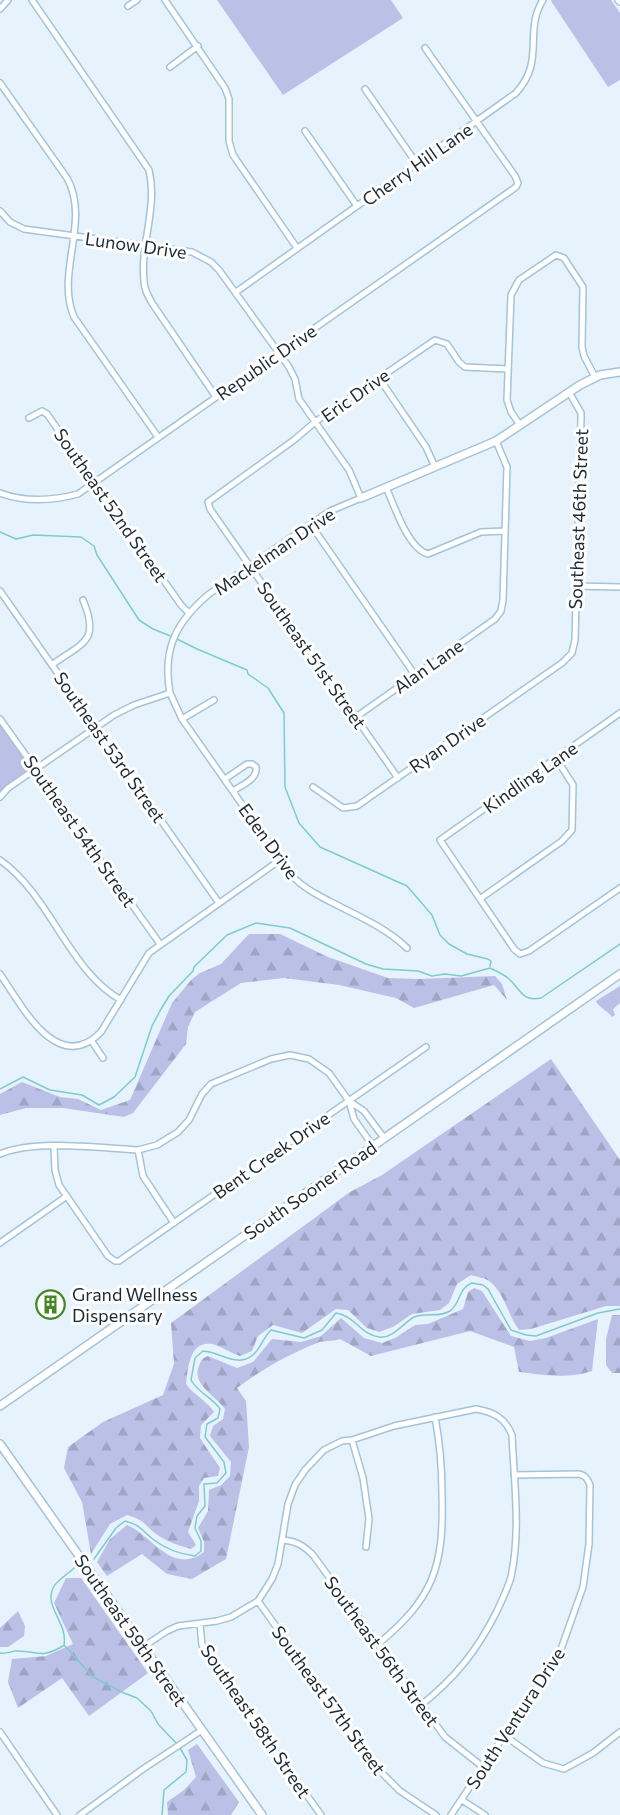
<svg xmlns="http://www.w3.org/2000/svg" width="620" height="1815" font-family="Commissioner,sans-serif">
  <defs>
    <pattern id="forest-firs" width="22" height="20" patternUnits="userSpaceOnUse" patternTransform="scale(1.5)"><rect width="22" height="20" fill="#bbc0e6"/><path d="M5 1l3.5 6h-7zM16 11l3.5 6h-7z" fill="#a0a5c6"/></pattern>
  </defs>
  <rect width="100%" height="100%" fill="#e6f3fd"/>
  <!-- green -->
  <path fill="#bbc0e6" d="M217 0H391L403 18 283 95Z
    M552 0H611L620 13V80L608 87 551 1Z
    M0 724 28 764 26 771 0 791Z
    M620 986V1003L613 1009 615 1015 612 1017C608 1011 598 1007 596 1001Z"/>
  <!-- forest -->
  <path fill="url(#forest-firs)" d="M249 934H280L328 957 388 978 419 979 495 976 502 984 507 1000 494 985 414 1008 396 998 339 985 284 978 241 983 195 1012 188 1027 186 1044 133 1113 124 1117 63 1108H26L0 1115V1094L22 1082 60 1097 78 1099 101 1110 130 1100 172 1003 192 979 200 973 221 964Z
    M551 1059 620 1160V1306H606L531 1329 519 1330C508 1315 504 1292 489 1281 485 1278 477 1277 471 1275L457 1284 449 1303 440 1310 412 1314 393 1327 379 1332 367 1328 348 1310 336 1309 302 1333 273 1325 258 1336 252 1351 240 1356C231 1353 221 1346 212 1344 189 1340 188 1369 186 1384 194 1395 207 1401 214 1412L201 1425 200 1438 220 1468 218 1476 204 1478 199 1486V1501L188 1532 196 1545 191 1549C179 1546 169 1542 159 1536 144 1526 146 1520 127 1515L110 1524 91 1554 82 1502 64 1468 68 1447 103 1422 163 1395 174 1364 171 1323 350 1192 382 1175Z
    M474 1288 482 1291 511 1336 530 1341 546 1338 598 1319 592 1371C569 1379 543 1375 519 1372L514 1347 470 1331 371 1356 340 1339C332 1342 324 1340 317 1343 289 1354 261 1370 237 1388L246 1401 249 1447 226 1559 192 1579 167 1574 142 1554 107 1576 97 1562 110 1539 127 1525C152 1535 172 1576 204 1552V1542L198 1528 208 1511 209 1490 221 1485 230 1476 231 1462 210 1436 213 1426 223 1419 225 1409C216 1396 191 1384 199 1366 201 1360 203 1358 208 1356L237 1368 253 1362 272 1339 301 1342 321 1336 341 1318 364 1338 382 1343 395 1338 415 1325 428 1324 463 1309 468 1292Z
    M612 1315H620V1373H612L606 1365V1339Z
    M66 1578H81L148 1673 89 1716 62 1678 18 1708 8 1682 12 1659 46 1656 73 1644 54 1603Z
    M18 1611 25 1626 24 1636 8 1647H0V1628Z
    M197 1744 239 1802 231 1815H168L167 1802 184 1790 196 1777 188 1750Z"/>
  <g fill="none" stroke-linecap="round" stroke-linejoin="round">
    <!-- stream -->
    <path stroke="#7ecbcd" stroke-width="1.5" d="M0 532 16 539 33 535 81 537 94 546 97 555 139 620 153 629 173 637
      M177 639 197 649 247 670 248 674 268 688 284 713 285 787 299 823 320 847 407 886 432 915 440 935 449 944 467 954 488 959 491 961 490 966
      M0 1089 23 1077 50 1090 82 1095 99 1105 114 1097 135 1077 152 1026 161 1009 169 996 193 971 194 967 227 935 256 923 290 928 366 964 383 969 418 971 432 976 445 974 461 976 490 968C496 971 503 974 508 978 521 989 521 1002 541 998L620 944
      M94 1559 116 1528 125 1521C140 1524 143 1532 154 1540 167 1550 179 1554 195 1556L201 1551V1541L195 1528 197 1516 205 1506 204 1484 217 1483 226 1473 224 1462 205 1437 207 1424 218 1418 220 1409C212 1397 198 1393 191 1380L195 1358 203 1351C221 1352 238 1369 254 1354 261 1347 263 1338 271 1330L304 1338 322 1330 336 1313C354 1315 361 1335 379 1337 393 1339 403 1323 414 1317 426 1312 439 1318 450 1311 461 1303 458 1288 472 1283L483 1285 488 1289 511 1330 526 1335 536 1336 598 1313 620 1309
      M64 1645 93 1677 124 1693 137 1698 151 1711 158 1724 177 1744
      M64 1645C68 1623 44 1607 53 1588 56 1581 68 1574 74 1568
      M0 1653C6 1654 9 1652 15 1651 38 1650 39 1660 63 1646
      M162 1815 164 1790 186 1772 187 1760 180 1748"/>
    <defs>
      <path id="street" d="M32 0 149 170C158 207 140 244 144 281 144 289 148 296 152 303L216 397
        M165 0 225 88 229 99V141L233 155 297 248
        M128 6 137 0
        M0 9 8 0
        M170 67 198 46
        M0 83 67 178C91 221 55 273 74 317L158 437
        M365 89 417 164
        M305 131 357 206
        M0 211 10 222 24 229 192 252 211 262 219 270 289 367 295 379 299 399 349 470 361 498 330 511 209 594C176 622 162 649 170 693L134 705 114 715 8 788 0 797
        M236 292 516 93C546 60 523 32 543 0
        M379 378 426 447 435 467
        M29 418 42 411 47 414 181 605 189 613
        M520 425 511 412 507 400 511 295 519 280 556 255 564 258 583 287 582 347 584 356 595 377
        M386 487C394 505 408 549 428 554L481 532 505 531
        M0 493C25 502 52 501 78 494L516 187 518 183 515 176 425 48
        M311 525 415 675
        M576 586 620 587
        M0 591 219 903
        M53 664C84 642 100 641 83 600
        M170 693 182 719 293 877C304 888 316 894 329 901 356 915 385 927 407 948
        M620 713 440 840 514 949 520 954 529 951 620 888
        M356 717 495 619 501 611 503 600 507 467 496 441
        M0 719 160 944
        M182 719 214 700
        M398 778 210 509 208 502 294 440 315 422 435 340 447 344 459 362 465 367 508 369
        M225 779 247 764H252L256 767C258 779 242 785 233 791
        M313 787 343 808 357 806 562 663 572 653 575 640 581 419V413L569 392
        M0 860C51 896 68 970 121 1000
        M481 898 562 841 572 830 573 785 556 758
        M0 974C21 1004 57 1077 101 1032L149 953 280 860
        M91 1040 103 1058
        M349 1101 364 1111 384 1138
        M54 1147 55 1170 59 1185 108 1256 115 1261H119L426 1047
        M138 1150 143 1176 174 1223
        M0 1154C36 1139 98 1148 138 1150L157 1145 178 1132 189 1120 202 1094 211 1084 271 1059 290 1055 309 1059 329 1073 349 1101 354 1119 373 1146
        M0 1243 67 1196
        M352 1440 363 1478 369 1519 366 1547
        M282 1540C296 1541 303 1545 313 1555L445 1737 483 1767
        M258 1601 374 1765 400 1791 436 1815
        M200 1624 202 1645 208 1657 321 1815
        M378 1644C434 1598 444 1566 442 1495 442 1468 440 1443 435 1417
        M143 1647 167 1631 178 1626 217 1621 231 1617 258 1601 272 1579 278 1564 288 1504 295 1485 305 1470 324 1450 342 1441 352 1440 394 1426 476 1409C494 1412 505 1418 512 1435 514 1481 521 1531 511 1577 508 1588 502 1600 497 1611 477 1651 455 1678 420 1706
        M0 1732 57 1815
        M505 1736 543 1763 564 1769 593 1753 620 1732
        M462 1800 485 1815
        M80 1815 143 1769 202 1730
        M451 1815 560 1652 583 1587 589 1544 590 1485C587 1478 585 1475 578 1474L514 1475"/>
      <path id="secondary" d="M619 0 620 1
        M361 498 496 441 580 385 600 375 620 372
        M0 1406 620 974
        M0 1444 262 1815"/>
    </defs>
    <!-- street casing -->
    <use href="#street" stroke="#a3c3d9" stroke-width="8"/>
    <!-- secondary casing -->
    <use href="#secondary" stroke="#a3c3d9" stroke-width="10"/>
    <!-- street -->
    <use href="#street" stroke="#fff" stroke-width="5"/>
    <!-- secondary -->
    <use href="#secondary" stroke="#fff" stroke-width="7"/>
  </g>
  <!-- icons -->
  <defs>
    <symbol id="building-ring" viewBox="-11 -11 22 22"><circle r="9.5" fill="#fefefe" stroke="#478626" stroke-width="1.5"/><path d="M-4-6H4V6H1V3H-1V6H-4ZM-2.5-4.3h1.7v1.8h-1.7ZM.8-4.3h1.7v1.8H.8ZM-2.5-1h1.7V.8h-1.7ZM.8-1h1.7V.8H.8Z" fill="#478626"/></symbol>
  </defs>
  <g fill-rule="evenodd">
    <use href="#building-ring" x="34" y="1288" width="33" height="33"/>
  </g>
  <g text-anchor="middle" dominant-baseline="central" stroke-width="6" stroke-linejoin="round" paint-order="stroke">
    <!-- street labels -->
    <g font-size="18" fill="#1e2a33" stroke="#fefefe">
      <text transform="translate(417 164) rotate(-35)">Cherry Hill Lane</text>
      <text transform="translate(136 245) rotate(8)">Lunow Drive</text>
      <text transform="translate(266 362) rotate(-35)">Republic Drive</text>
      <text transform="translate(355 395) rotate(-35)">Eric Drive</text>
      <text transform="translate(111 505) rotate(55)">Southeast 52nd Street</text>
      <text transform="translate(578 519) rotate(-88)">Southeast 46th Street</text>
      <text transform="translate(274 551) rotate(-34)">Mackelman Drive</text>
      <text transform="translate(312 655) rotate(55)">Southeast 51st Street</text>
      <text transform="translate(428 666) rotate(-35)">Alan Lane</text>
      <text transform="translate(447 743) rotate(-35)">Ryan Drive</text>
      <text transform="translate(110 747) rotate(55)">Southeast 53rd Street</text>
      <text transform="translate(530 777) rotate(-35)">Kindling Lane</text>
      <text transform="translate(80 831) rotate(55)">Southeast 54th Street</text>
      <text transform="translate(269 841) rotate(54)">Eden Drive</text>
      <text transform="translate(271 1155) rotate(-35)">Bent Creek Drive</text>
      <text transform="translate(310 1190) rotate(-35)">South Sooner Road</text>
      <text transform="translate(131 1630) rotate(55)">Southeast 59th Street</text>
      <text transform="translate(382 1651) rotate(54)">Southeast 56th Street</text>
      <text transform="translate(329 1700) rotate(54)">Southeast 57th Street</text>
      <text transform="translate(515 1718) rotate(-57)">South Ventura Drive</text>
      <text transform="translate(256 1721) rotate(56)">Southeast 58th Street</text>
    </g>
    <!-- poi labels -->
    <g font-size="18" fill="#1e2a33" stroke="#fefefe" text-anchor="start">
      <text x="72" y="1294">Grand Wellness<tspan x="72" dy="21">Dispensary</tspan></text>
    </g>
  </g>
</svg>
